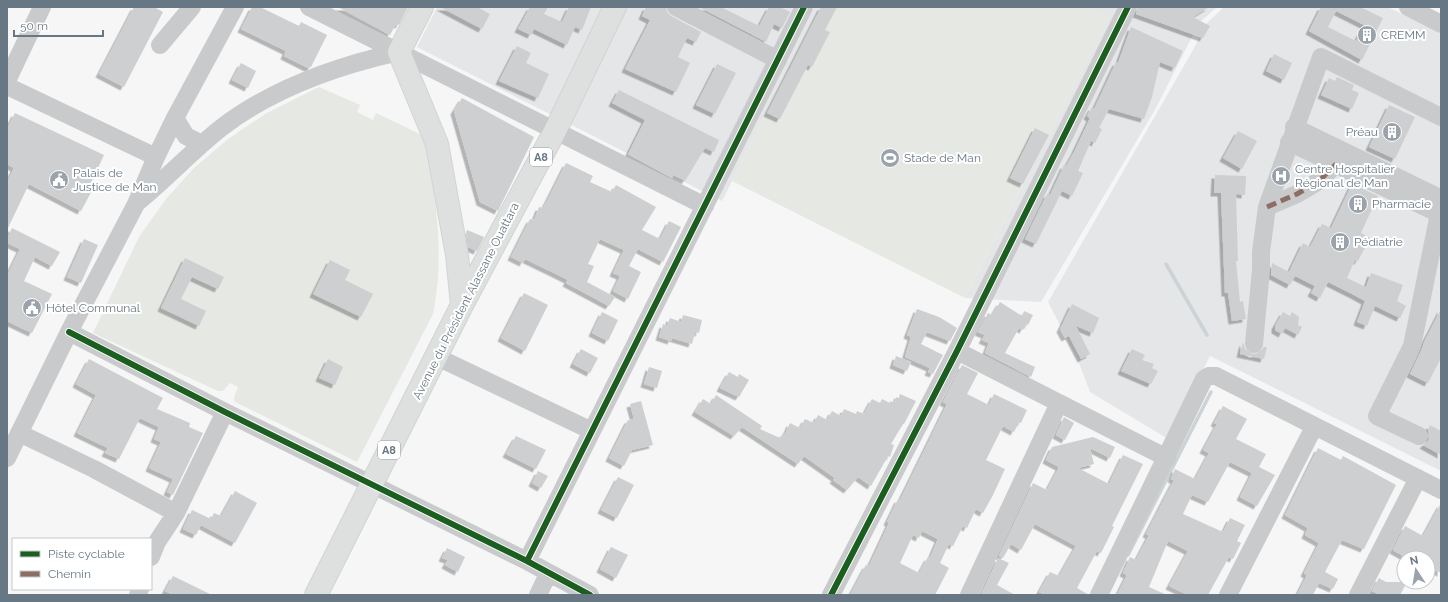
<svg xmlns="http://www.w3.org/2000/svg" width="1448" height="602" font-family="Raleway,sans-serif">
  <defs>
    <filter id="shadow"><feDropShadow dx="-3.5" dy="3.5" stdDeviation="0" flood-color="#0004"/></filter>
  </defs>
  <rect width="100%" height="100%" fill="#f6f6f6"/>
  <!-- built -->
  <path fill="#e5e6e7" d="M437 7H821L722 201 417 47Z
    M1089 7H1217L1199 23 1156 108 1041 302 965 298 1109 17Z
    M1224 7H1388L1441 34V471L1210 356 1168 439 1090 392 1077 358 1048 302 1193 50 1207 23Z"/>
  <!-- green -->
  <path fill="#e5e8e3" d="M821 7H1089L1109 17 965 298 732 181Z
    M319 87 360 105 357 112 373 120 376 113 424 136C436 195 445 255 433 314L357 462 235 402 234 398 238 387 230 383 223 391H218L93 333 139 237 166 199 194 168 228 139 265 114Z"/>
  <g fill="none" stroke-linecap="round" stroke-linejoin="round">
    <!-- stream -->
    <path stroke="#ccd3d6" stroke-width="3.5" d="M1166 264 1207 335
      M1128 555 1211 392"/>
  </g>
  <!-- building -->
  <path fill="#cdcfd0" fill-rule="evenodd" filter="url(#shadow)" d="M134 7H154L163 12 124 87 99 74Z
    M252 7H260L299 26 301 22 327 35 311 67 308 68 284 56 286 51 241 29Z
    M338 7H408L399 25 396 24 390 35Z
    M440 7H477L490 14 482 29Z
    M530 7H548L544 14 562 22 569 7H591L582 30 575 27 567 45 534 29 531 35 518 29Z
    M646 7H666L667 12 671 16 701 32 696 42 687 38 678 57 690 63 676 92 625 69 650 20 642 16Z
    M699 7H721L759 26 769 7H780L790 12 782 28 774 24 766 42Z
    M821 7H837L825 30 830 32 812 67 808 65 780 119 767 113Z
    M1138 7H1209L1193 17 1210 26 1203 38 1136 14Z
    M1321 7H1360L1383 18 1362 60 1309 31ZM1336 11 1364 25 1356 41 1328 27Z
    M1131 27 1183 51 1175 68 1160 62 1152 97 1144 119 1109 109 1099 128 1102 129 1095 143 1091 141 1078 171 1083 173 1072 196 1062 191 1036 244 1025 239 1047 194 1050 195 1064 165 1066 166 1074 152 1090 118 1087 116 1092 107 1094 109 1116 62 1118 63Z
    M517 46 531 53 526 63 549 74 538 98 499 81Z
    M1274 54 1292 63 1284 80 1266 71Z
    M241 63 256 71 248 88 232 80Z
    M717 64 736 73 715 114 696 105Z
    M1337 77 1354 85 1352 90 1359 93 1352 109 1321 95 1329 78 1335 81Z
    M619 90 719 140 714 152 705 148 685 181 673 175 672 178 628 154 645 120 612 103Z
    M462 98 534 137 498 211 480 202 454 111Z
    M1389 105 1415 117 1395 159 1369 147Z
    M15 113 104 155 90 185 94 187 81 211 29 184 7 230V183L14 168 7 164V129Z
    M1035 128 1049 135 1023 184 1010 178Z
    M1238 131 1257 141 1242 169 1223 158Z
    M566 163 593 176 590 182 612 192 616 185 656 207 642 230 660 239 669 221 681 227 663 262 638 249 629 266 641 272 628 299 613 291 620 276 613 273 624 250 600 239 588 264 594 266 587 282 615 297 609 306 566 283 568 280 554 273 525 259 523 263 511 257 530 219 534 220 539 207 543 208 547 201Z
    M1215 175 1246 176 1245 195 1236 194 1238 261H1236L1240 302 1243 301 1246 319 1232 321 1228 293H1225L1221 193H1214Z
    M1352 184 1378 196 1361 233 1370 238 1358 261 1355 260 1347 278 1366 287 1371 273 1403 285 1397 301 1406 306 1400 318 1375 306 1367 326 1357 322 1365 301 1354 295 1328 282 1320 298 1311 293 1315 286 1295 276 1290 285 1271 275 1272 263 1289 272 1303 243 1310 247 1322 224 1331 228Z
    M12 228 60 252 52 266 35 257 24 281 52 294 32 333 7 321V276L20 249 7 243V239Z
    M467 230 484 237 477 251 468 247 466 233Z
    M84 239 98 245 81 283 67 277Z
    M185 258 224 277 218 289 192 277 181 299 206 311 199 326 161 308Z
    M330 260 350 270 345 280 373 294 361 317 313 294Z
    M524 293 548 305 525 351 501 338Z
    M1000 302 1022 316 1024 311 1033 315 1028 325 1026 324 1023 330 1019 328 1005 353 1035 367 1031 377 985 353 989 343 982 340 985 335 978 332 988 313 992 315Z
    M1072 304 1099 318 1093 333 1076 326 1090 354 1081 359 1069 336 1065 338 1060 329Z
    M917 309 939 317 957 328 950 341 927 332 921 344 943 355 933 374 928 372 930 368 905 357 911 337 907 335Z
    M1441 309V358L1428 383 1410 374 1421 351 1424 342Z
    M602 312 618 320 608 341 592 333Z
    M1283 312 1290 316 1292 312 1299 317 1298 325 1302 327 1298 335 1285 328 1282 334 1275 330V326Z
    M683 315 702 320 699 333 695 332 692 344 672 338 671 341 659 337 663 324 667 326 670 318 681 322Z
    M1243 342 1245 349 1253 354 1259 353 1264 347H1267L1264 359 1240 354Z
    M581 349 598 358 590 373 573 364Z
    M1132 349 1145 355 1142 360 1154 364 1152 368 1158 371 1151 384 1121 371Z
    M896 356 911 362 907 371 893 365Z
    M89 359 163 398 157 409 190 423 189 427 203 433 173 495 167 492 173 479 149 468 161 442 154 439 159 427 140 418 119 459 105 453 108 448 77 433 96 395 76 384Z
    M328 359 343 367 335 385 319 378Z
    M962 365 978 373 967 394 989 405 994 394 1027 410 1021 423 1019 422 1014 432 1003 426 986 460 1005 469 993 495 983 513 976 509 967 528 963 526 953 546 949 544 940 563 949 568 935 595H850L866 565 869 566 889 523 887 522 898 499 900 500 947 404 943 402ZM922 531 938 539 930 558 928 557 919 573 900 563 913 535 919 538Z
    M649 367 662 371 657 388 644 384Z
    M729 372 738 377 739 374 749 380 739 397 720 388Z
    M900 394 916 401 904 424H903L891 444 894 445 890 457 888 456 871 486 858 477 847 490 833 480 835 478 804 456 798 464 742 427 734 436 695 412 703 399 711 404 716 395 762 426 760 429 780 438 783 433 785 434 790 423 800 428 805 419 814 423 818 415 827 420 832 411 841 416 844 409 856 414 857 411 864 414 872 399 880 403 882 399 892 404 894 398 898 400Z
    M641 401 653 445 632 450 624 466 609 458 628 420 634 419 630 404Z
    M1223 406 1247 419 1236 439 1266 454 1259 467 1275 475 1257 506 1240 497 1252 473 1230 462 1208 502 1192 495 1183 514 1223 532 1230 518 1245 525 1237 541 1241 543 1233 559 1229 557 1208 595H1188L1169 586 1188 551 1168 541 1149 587 1167 595H1117L1127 575 1123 573 1130 557 1136 560 1149 535 1146 534 1174 480 1171 479 1175 469 1195 479 1209 453 1203 450 1217 424 1214 423Z
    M1064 417 1074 423 1065 440 1056 435Z
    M1430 425 1441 431V455L1423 445 1429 440 1428 430Z
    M516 436 546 450 536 469 506 454Z
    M1093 437 1115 447 1110 458 1090 448 1094 464 1078 468 1109 484 1123 455 1143 464 1112 526 1114 527 1101 553 1097 551 1077 588 1089 595H1046L1039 592 1050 572 1059 576 1076 546 1035 524 1021 550 1011 544 1003 558 999 556 1033 483 1047 490 1059 467 1046 460 1052 447Z
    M1318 448 1341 460 1343 456 1396 485 1364 549 1342 540 1325 572 1338 579 1333 589 1319 583 1313 595H1297L1307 575 1304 573 1319 543 1305 535 1308 528 1285 515Z
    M538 471 548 476 541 488 532 483Z
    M618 477 634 485 617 518 601 510Z
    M235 491 257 503 235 543 201 525 196 535 183 529 192 510 211 519 214 513 221 516Z
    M1441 503V573L1428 567V558H1407L1393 550 1405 526 1423 536Z
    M611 547 628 555 616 578 600 569Z
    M447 548 465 557 458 572 445 565 448 560 442 558Z
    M998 558 1009 563 997 585 1015 595H981Z
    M173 576 212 595H174L165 591Z
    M1379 578 1386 582H1407L1400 595H1380L1372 591Z"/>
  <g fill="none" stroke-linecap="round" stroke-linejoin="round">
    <defs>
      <path id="major" d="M422 7 399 52 437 144 457 255 462 305
        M316 595 462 305 555 131 615 7"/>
    </defs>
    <!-- major casing -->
    <use href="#major" stroke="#d2d3d4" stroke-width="24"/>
    <!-- minor -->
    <path stroke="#c9cacb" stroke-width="18" d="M309 7 705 206
      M676 7 778 60
      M1408 7 1441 24
      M160 45 192 7
      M7 81 42 7
      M7 86 156 157
      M175 118 186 136 202 144
      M1294 127 1440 198
      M1289 142 1436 212
      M139 201C167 178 192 151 221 128 273 88 336 66 399 52
      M1267 207 1297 194 1319 181 1336 164
      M69 332 225 412 527 561 590 595
      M1254 344 1261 270V252L1267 207 1321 57 1441 117
      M957 351 1167 458
      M437 357 592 431
      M19 433 94 469 176 513
      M1419 436 1377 416 1412 346 1439 214
      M7 458 69 332 136 204 156 157 175 118 235 7
      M151 557 157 542 176 513 225 412
      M527 561 804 7
      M138 595 140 589
      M538 595 548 574
      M831 595 957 351 1128 7
      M969 595 1059 403
      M1099 595 1204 379 1209 376H1216L1441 490
      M1228 595 1314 427
      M1358 595 1418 478"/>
    <!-- major -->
    <use href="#major" stroke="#dedfdf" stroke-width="22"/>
    <!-- quiet -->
    <path stroke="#8d6e63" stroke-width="5" stroke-dasharray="10 5" stroke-linecap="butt" d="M1267 207 1297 194 1319 181 1336 164"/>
    <defs>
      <path id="cycleway" d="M69 332 225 412 527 561 590 595
        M527 561 804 7
        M831 595 957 351 1128 7"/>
    </defs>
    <!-- cycleway casing -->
    <use href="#cycleway" stroke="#fff" stroke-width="8"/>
    <!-- cycleway -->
    <use href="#cycleway" stroke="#1b5e20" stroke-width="6"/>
  </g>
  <!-- icons -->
  <defs>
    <symbol id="building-disc" viewBox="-11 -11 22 22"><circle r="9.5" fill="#9aa3ac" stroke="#fff"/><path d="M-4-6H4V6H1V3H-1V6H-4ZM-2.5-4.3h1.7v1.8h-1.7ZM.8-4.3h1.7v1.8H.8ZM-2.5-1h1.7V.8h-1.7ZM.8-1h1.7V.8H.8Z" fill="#fff"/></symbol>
    <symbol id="stadium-disc" viewBox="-11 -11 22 22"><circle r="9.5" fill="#9aa3ac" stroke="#fff"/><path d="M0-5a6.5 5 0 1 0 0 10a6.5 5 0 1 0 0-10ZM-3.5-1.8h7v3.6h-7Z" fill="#fff"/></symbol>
    <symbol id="hospital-disc" viewBox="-11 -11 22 22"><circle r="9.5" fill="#9aa3ac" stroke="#fff"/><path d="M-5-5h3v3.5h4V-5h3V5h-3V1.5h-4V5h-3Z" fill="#fff"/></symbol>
    <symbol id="civic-disc" viewBox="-11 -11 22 22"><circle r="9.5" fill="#9aa3ac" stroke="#fff"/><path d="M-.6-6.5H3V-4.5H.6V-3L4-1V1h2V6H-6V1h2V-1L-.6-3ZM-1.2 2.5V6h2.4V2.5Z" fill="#fff"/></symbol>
  </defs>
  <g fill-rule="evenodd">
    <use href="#building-disc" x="1356" y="24" width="22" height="22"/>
    <use href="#building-disc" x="1381" y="121" width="22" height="22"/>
    <use href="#stadium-disc" x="879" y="147" width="22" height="22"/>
    <use href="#hospital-disc" x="1270" y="165" width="22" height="22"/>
    <use href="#civic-disc" x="48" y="169" width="22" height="22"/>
    <use href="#building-disc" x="1347" y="193" width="22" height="22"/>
    <use href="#building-disc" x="1329" y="231" width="22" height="22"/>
    <use href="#civic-disc" x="21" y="297" width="22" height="22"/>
  </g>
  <g text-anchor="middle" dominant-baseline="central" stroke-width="4" stroke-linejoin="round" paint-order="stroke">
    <!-- shield labels -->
    <g fill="#fff" stroke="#95a0a9" stroke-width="1">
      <rect x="530" y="148" width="22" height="18" rx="3"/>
      <rect x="378" y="441" width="22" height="18" rx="3"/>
    </g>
    <g font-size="11" font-weight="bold" fill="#687784">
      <text x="541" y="157">A8</text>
      <text x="389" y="450">A8</text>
    </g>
    <!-- poi labels -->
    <g font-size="12" fill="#687784" stroke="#fff" text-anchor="start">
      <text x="1381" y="35">CREMM</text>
      <text x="1378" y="132" text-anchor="end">Préau</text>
      <text x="904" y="158">Stade de Man</text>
      <text x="1295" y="169">Centre Hospitalier<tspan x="1295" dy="14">Régional de Man</tspan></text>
      <text x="73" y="173">Palais de<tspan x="73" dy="14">Justice de Man</tspan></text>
      <text x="1372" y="204">Pharmacie</text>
      <text x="1354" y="242">Pédiatrie</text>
      <text x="46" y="308">Hôtel Communal</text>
    </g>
    <!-- street labels -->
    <g font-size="12" fill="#687784" stroke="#fff">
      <text transform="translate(466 301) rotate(-63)">Avenue du Président Alassane Ouattara</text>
    </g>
  </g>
  <!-- border -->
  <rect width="1448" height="602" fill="none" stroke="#687784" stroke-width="16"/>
  <!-- legend -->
  <rect x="12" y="538" width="140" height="52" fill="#ffffff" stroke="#c3c9ce"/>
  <rect x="20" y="551" width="20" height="6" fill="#1b5e20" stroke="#c3c9ce"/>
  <text x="48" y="558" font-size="12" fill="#687784">Piste cyclable</text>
  <rect x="20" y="571" width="20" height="6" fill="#8d6e63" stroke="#c3c9ce"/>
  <text x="48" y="578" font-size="12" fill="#687784">Chemin</text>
  <!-- north arrow -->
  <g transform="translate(1416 570) rotate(348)"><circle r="19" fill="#ffffff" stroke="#c3c9ce"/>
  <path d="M0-3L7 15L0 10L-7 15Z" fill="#9aa3ac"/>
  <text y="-6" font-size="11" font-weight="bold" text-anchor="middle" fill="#687784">N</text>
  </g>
  <!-- scale -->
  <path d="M14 30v6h89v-6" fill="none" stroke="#687784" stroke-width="2"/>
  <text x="20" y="30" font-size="12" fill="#687784" stroke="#ffffff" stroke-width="3" paint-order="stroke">50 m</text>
</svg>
